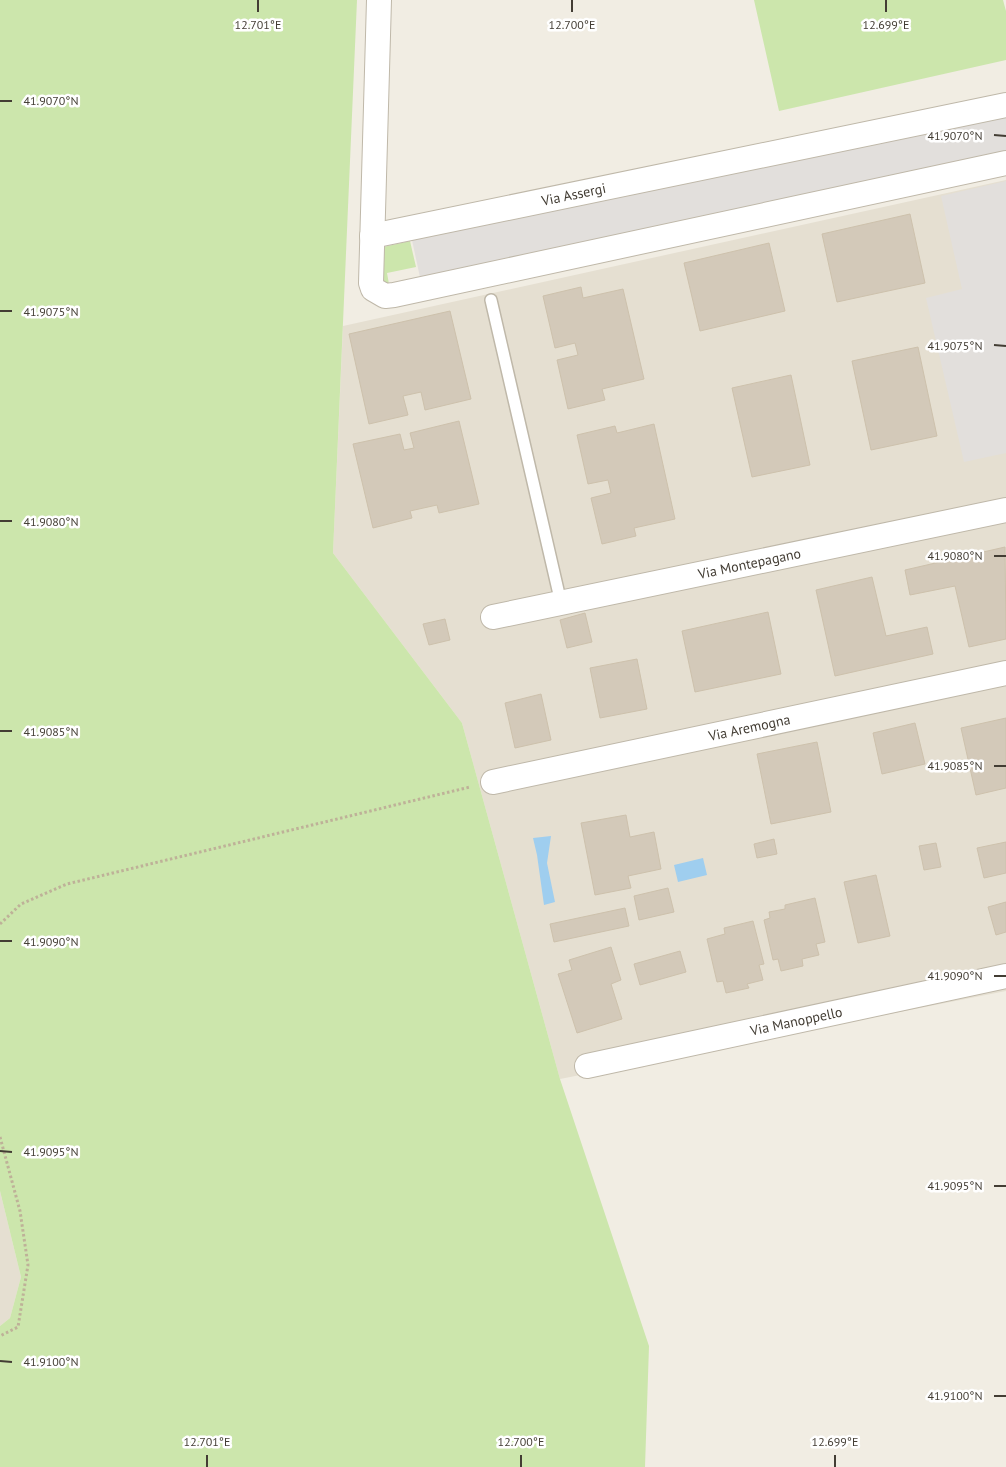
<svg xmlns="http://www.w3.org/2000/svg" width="1006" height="1467" font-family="'PT Sans',sans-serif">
  <rect width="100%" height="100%" fill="#f1ede3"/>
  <!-- residential -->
  <path fill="#e5dfd1" d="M1006 180V991L560 1079 462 723 333 553 343 326Z
    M0 1191 21 1277 10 1318 0 1326Z"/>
  <!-- green -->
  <path fill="#cce6ac" d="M0 0H357L333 553 462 723 560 1079 649 1346 645 1467H0V1326L10 1318 21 1277 0 1191Z
    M754 0H1003L1006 11V60L779 111Z
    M410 241 416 267 387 273 389 284 375 287 379 248Z"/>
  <!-- parking -->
  <path fill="#e2dfdc" d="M1006 113V172L424 296 412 240Z
    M1006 181V453L964 462 926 298 962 289 941 196Z"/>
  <!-- water -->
  <path fill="#9fceef" d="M551 836 547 863 555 902 544 905 537 855 533 838Z
    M703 858 707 875 678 882 674 865Z"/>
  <!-- building -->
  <path fill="#d3c9b9" stroke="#cdc1ac" d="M910 214 925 283 837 302 822 234Z
    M769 243 785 311 700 331 684 263Z
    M581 287 583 298 623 289 644 379 602 389 605 400 568 409 557 360 578 355 575 343 555 348 543 296Z
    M450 311 471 399 425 410 421 392 403 396 408 415 369 424 349 334Z
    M918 347 937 436 871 450 852 361Z
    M791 375 810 465 752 477 732 388Z
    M459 421 479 504 439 513 437 505 410 511 412 518 373 528 353 444 400 434 404 450 414 448 410 433Z
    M654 424 675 519 634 528 636 536 602 544 591 498 611 493 608 480 588 484 577 435 615 426 617 433Z
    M1005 547 1006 639 969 647 955 586 910 595 905 570Z
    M872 577 886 636 927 627 933 654 835 676 816 590Z
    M768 612 781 674 695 692 682 631Z
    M585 613 592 642 567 648 560 620Z
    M445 619 450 640 429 645 423 624Z
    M637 659 647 709 600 718 590 668Z
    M541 694 551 740 515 748 505 703Z
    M1006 718V788L976 795 961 728Z
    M915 723 925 764 882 774 873 733Z
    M817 742 831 812 771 824 757 754Z
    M626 815 630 837 654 832 661 869 628 876 631 888 595 895 581 823Z
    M774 839 777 854 757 858 754 844Z
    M1006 842V873L984 878 977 848Z
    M936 843 941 867 924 870 919 846Z
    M876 875 890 936 858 943 844 882Z
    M668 888 674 912 639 920 634 896Z
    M815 898 825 942 816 944 819 955 802 959 803 966 781 971 778 959 773 960 764 920 770 918 769 912 785 909V905Z
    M1006 902V932L996 935 988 907Z
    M625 908 629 926 554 942 550 924Z
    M753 921 764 964 759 965 763 980 747 984 749 988 726 993 723 981 717 982 707 939 725 934 724 928Z
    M611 947 621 980 611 984 622 1019 577 1033 558 974 572 970 569 960Z
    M680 951 686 972 640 985 634 964Z"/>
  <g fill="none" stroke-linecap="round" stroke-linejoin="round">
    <defs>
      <path id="service" d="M491 300 561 603"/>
      <g id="minor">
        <path d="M379 0 371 283 373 289 385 296 394 295 1006 163"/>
        <path id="s1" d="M372 236 1006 105"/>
        <path id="s2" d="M493 617 1006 510"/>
        <path id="s3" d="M493 782 1006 673"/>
        <path id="s4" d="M587 1066 1006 976"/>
      </g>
    </defs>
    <!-- service casing -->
    <use href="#service" stroke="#bfb8a9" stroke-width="14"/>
    <!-- minor casing -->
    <use href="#minor" stroke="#bfb8a9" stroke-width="26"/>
    <!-- path -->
    <path stroke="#beb198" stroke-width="3" stroke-dasharray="2.5 2.5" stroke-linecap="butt" d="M0 924 21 904 67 884 470 787
      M0 1137 20 1211 28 1265 18 1327 0 1336"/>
    <!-- service -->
    <use href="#service" stroke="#fff" stroke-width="11"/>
    <!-- minor -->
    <use href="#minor" stroke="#fff" stroke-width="24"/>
  </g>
  <!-- ticks -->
  <path fill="none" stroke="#433d34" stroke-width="2" d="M258 12V0M572 12V0M886 12V0M0 101H12M994 135 1006 136M0 311H12M994 345 1006 346M0 521H12M994 556H1006M0 731H12M994 766H1006M0 941H12M994 976H1006M0 1151 12 1152M994 1186H1006M0 1361 12 1362M994 1396H1006M207 1467V1455M521 1467V1455M835 1467V1455"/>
  <g text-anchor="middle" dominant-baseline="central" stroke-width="5" stroke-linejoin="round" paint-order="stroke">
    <!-- street labels -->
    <g font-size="14" fill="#433d34" stroke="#fff">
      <text stroke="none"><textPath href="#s1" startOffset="206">Via Assergi</textPath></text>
      <text stroke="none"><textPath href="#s2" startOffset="262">Via Montepagano</textPath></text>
      <text stroke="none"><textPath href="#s3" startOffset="262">Via Aremogna</textPath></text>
      <text stroke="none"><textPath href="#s4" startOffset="214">Via Manoppello</textPath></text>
    </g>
  </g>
  <g font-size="12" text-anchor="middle" fill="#433d34" stroke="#fff" stroke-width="5" stroke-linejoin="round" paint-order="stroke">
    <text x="258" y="29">12.701°E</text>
    <text x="572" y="29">12.700°E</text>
    <text x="886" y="29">12.699°E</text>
    <text x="51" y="105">41.9070°N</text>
    <text x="955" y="140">41.9070°N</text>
    <text x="51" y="316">41.9075°N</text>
    <text x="955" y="350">41.9075°N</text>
    <text x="51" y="526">41.9080°N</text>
    <text x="955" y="560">41.9080°N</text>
    <text x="51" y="736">41.9085°N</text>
    <text x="955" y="770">41.9085°N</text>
    <text x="51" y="946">41.9090°N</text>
    <text x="955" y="980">41.9090°N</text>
    <text x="51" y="1156">41.9095°N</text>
    <text x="955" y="1190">41.9095°N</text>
    <text x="51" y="1366">41.9100°N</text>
    <text x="955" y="1400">41.9100°N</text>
    <text x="207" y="1446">12.701°E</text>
    <text x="521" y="1446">12.700°E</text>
    <text x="835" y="1446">12.699°E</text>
  </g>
</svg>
